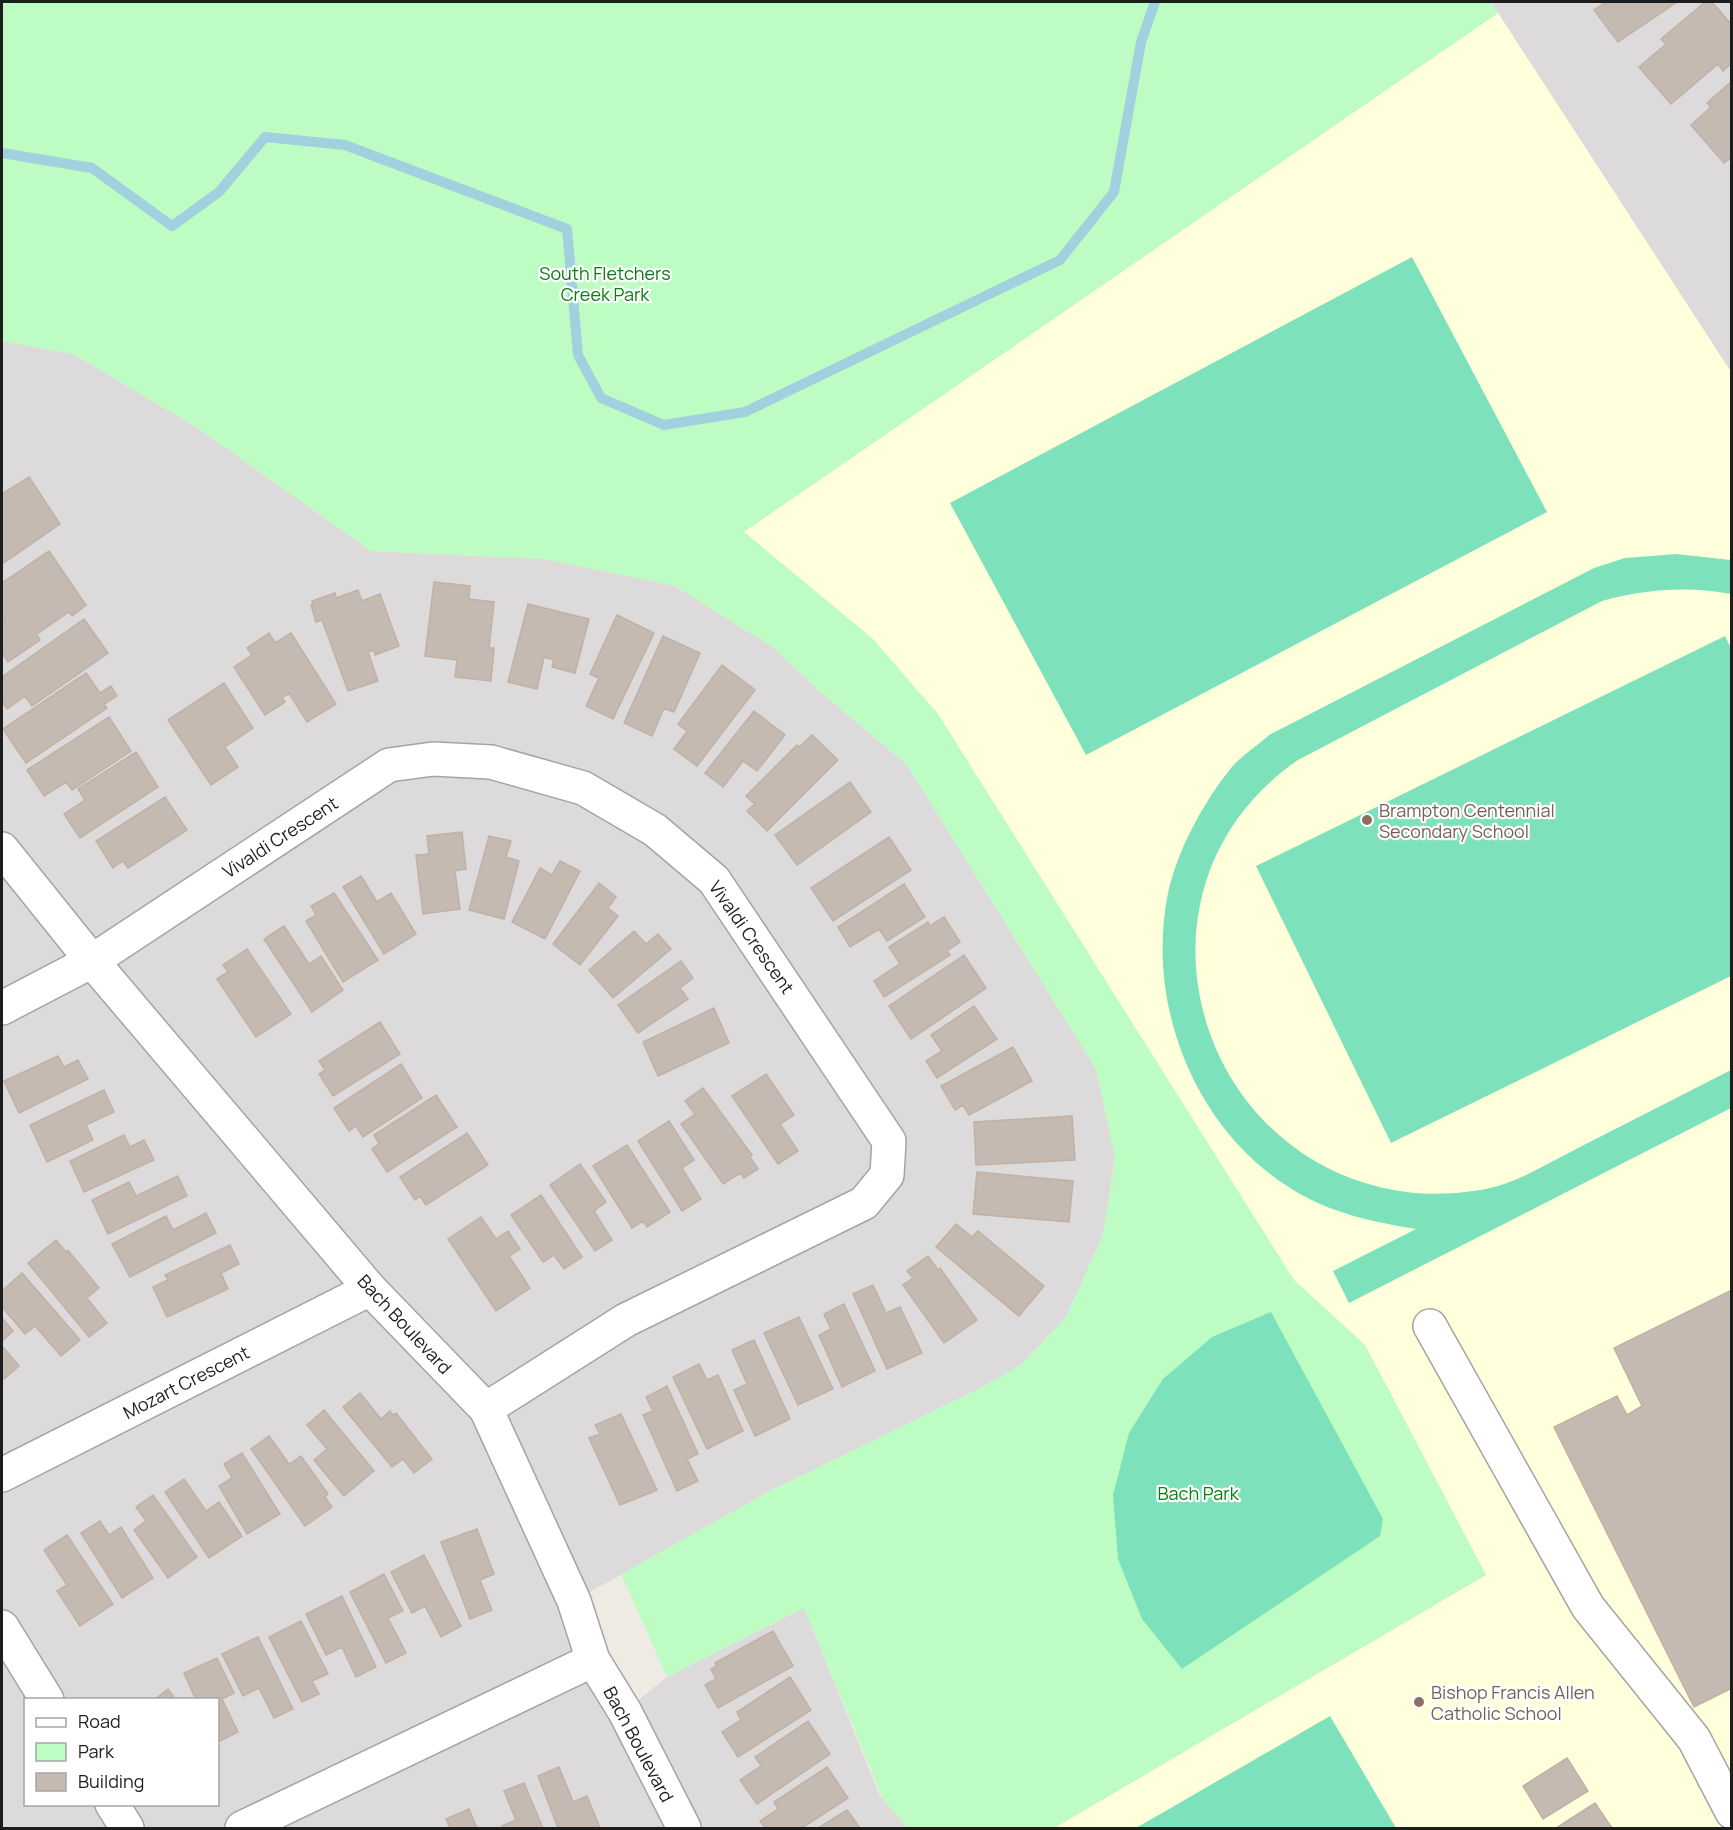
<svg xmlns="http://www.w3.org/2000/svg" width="1733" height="1830" font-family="Manrope,sans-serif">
  <rect width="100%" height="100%" fill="#efebe3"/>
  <!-- residential -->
  <path fill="#dcdada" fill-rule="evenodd" d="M1491 2H1731V372L1498 13Z
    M2 341 73 354 196 427 371 551 545 559 675 586 774 648 818 690 907 765 1096 1069 1115 1157 1103 1235 1066 1317 1020 1366 974 1391 770 1491 574 1601 625 1711 667 1677 804 1608 880 1796 908 1828H2ZM26 1700H218V1804H26Z"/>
  <!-- education -->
  <path fill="#ffffdc" d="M1498 13 1731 372V1828H1054L1486 1575 1365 1345 1294 1280 743 532Z"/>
  <!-- park -->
  <path fill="#bdfcc2" d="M2 2H1491L1498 13 744 532 873 639 938 714 1294 1280 1365 1345 1486 1575 1054 1828H908L883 1799 804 1608 667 1677 621 1574 770 1491 974 1391 1020 1366 1066 1317 1103 1235 1115 1158 1096 1069 907 765 818 690 774 648 675 586 545 559 371 551 196 427 73 354 2 341Z"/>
  <!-- pitch -->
  <path fill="#7de2bb" d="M1412 257 1547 512 1086 755 950 503Z
    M1676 554 1731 560V594C1686 586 1646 589 1602 601L1298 760C1112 888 1196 1171 1414 1193 1439 1195 1474 1193 1498 1186 1525 1178 1552 1161 1578 1148 1629 1122 1680 1096 1731 1070V1108L1349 1303 1333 1271 1416 1229C1368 1221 1325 1212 1284 1184 1192 1123 1146 1001 1168 893 1178 849 1203 803 1231 768 1241 756 1257 746 1269 735L1594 568 1625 558Z
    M1725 636 1732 650 1731 976 1391 1143 1256 866Z
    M1271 1312 1383 1519 1380 1536 1182 1669 1142 1619 1118 1559 1113 1495 1129 1433 1163 1379 1212 1337Z
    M1330 1716 1396 1828H1136Z"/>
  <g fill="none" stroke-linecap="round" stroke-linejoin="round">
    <!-- stream -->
    <path stroke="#a1d1df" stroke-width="10" d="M2 153 92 168 172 226 219 192 265 137 345 145 567 229 578 355 580 359
      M578 355 601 398 664 425 745 412 1060 260 1114 192 1141 42 1155 2"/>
  </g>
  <!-- building -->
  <path fill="#c4bab2" stroke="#c1b1a4" stroke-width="1.5" d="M1606 2H1677L1618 42 1594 10Z
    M1705 2H1712L1732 25V63L1723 71 1718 64 1671 104 1639 67 1666 44 1661 39Z
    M1732 81V157L1724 163 1691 125 1711 107 1707 103Z
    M29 477 60 524 2 564V494Z
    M49 551 86 605 72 616 69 612 37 634 40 640 8 662 2 653V622L5 620 2 617V583Z
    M434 582 470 586 469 599 494 602 489 648H494L491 681 455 677 457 660 425 656Z
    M358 590 362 601 380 594 399 646 375 655 374 650 368 652 378 681 348 691 322 620 316 622 311 605 313 604 312 601 335 593 336 598Z
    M528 604 589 619 575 673 552 667 554 660 544 657 537 689 508 682Z
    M617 615 654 633 613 719 586 706 599 678 590 674Z
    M84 619 108 653 32 706 25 696 7 709 2 701V677Z
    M269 633 275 643 291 633 336 704 307 722 289 693 282 698 285 702 265 715 234 667 252 655 247 648Z
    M663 636 700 653 674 712 664 708 652 736 624 723Z
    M722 665 755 690 697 766 674 749 687 731 678 724Z
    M86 673 100 693 111 686 117 696 104 704 107 708 26 763 3 729Z
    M224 683 253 728 225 747 238 767 211 785 168 720Z
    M754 711 785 735 757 771 743 761 723 787 705 773Z
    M109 717 131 751 72 790 66 782 44 796 27 770Z
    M812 735 838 760 767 831 747 811 755 804 746 796 797 745 799 747Z
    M136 752 158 787 80 838 64 814 85 800 78 789Z
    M850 782 871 812 797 865 775 835Z
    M165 797 187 830 128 868 123 861 113 868 96 841Z
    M462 832 466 869 455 871 460 909 423 914 416 855 429 854 427 836Z
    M489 836 511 841 506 857 519 861 504 919 469 910Z
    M889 837 911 870 833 921 811 888Z
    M560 861 580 871 545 939 512 922 540 868 552 875Z
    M361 876 377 902 391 893 416 934 384 954 343 887Z
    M599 883 616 897 608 908 618 916 580 965 553 944Z
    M904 884 925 917 887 941 879 929 850 947 838 927Z
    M334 893 378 960 343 982 306 921 316 915 311 906Z
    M944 917 960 942 947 951 950 955 884 997 874 981 900 964 889 947 928 922 930 926Z
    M284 926 309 964 321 956 343 990 312 1012 264 939Z
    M634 931 646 944 658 934 671 949 613 998 589 970Z
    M247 949 291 1014 256 1037 217 979 228 972 223 965Z
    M964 955 986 988 911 1039 889 1006Z
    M681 961 693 978 680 988 688 999 638 1033 618 1005Z
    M974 1006 997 1039 937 1078 926 1061 942 1051 931 1035Z
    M714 1008 729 1043 658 1076 643 1042Z
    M380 1022 400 1054 333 1096 319 1074 325 1070 319 1061Z
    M1013 1047 1032 1081 969 1115 963 1105 955 1110 941 1086Z
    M58 1056 64 1067 78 1060 88 1079 19 1113 4 1081Z
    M401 1064 422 1098 363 1137 356 1126 349 1131 334 1108Z
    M766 1074 794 1115 780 1124 798 1151 778 1164 732 1096Z
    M703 1088 752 1155 750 1157 758 1169 744 1178 740 1173 723 1184 681 1124 695 1114 685 1101Z
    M104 1090 114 1112 86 1125 93 1140 47 1162 30 1125Z
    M436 1095 457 1127 387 1172 372 1149 379 1144 374 1135Z
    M1072 1116 1075 1160 976 1165 974 1122Z
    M669 1121 694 1160 682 1168 701 1199 682 1211 638 1141Z
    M467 1133 488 1165 426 1205 420 1196 415 1200 400 1177Z
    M124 1135 130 1147 144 1140 154 1160 84 1192 70 1161Z
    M627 1145 670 1212 647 1227 643 1221 632 1228 593 1166Z
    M580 1164 606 1202 594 1211 612 1240 595 1251 550 1185Z
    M977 1172 1073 1181 1069 1222 973 1214Z
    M178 1176 187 1196 108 1234 92 1200 129 1182 136 1196Z
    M541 1195 582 1257 564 1269 554 1255 543 1262 511 1215Z
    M206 1213 216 1233 130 1277 112 1244 166 1216 173 1230Z
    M481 1217 496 1239 508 1231 520 1249 509 1256 530 1288 496 1311 448 1239Z
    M956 1224 972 1237 978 1231 1044 1286 1019 1316 936 1247Z
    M56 1240 66 1252 68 1250 99 1288 87 1298 107 1323 89 1337 28 1263Z
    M230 1245 239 1264 221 1273 228 1289 167 1317 153 1287 168 1280 165 1275Z
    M928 1256 938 1270 940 1268 977 1320 944 1343 903 1285 913 1278 907 1271Z
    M22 1273 80 1340 61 1356 35 1326 25 1334 2 1307V1291Z
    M873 1285 886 1313 900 1307 922 1353 887 1369 853 1294Z
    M1732 1290V1688L1694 1707 1554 1427 1617 1396 1627 1415 1642 1406 1614 1348Z
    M844 1304 875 1371 842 1387 819 1335 831 1329 824 1314Z
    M799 1317 833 1389 798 1405 764 1333Z
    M2 1318 13 1331 2 1341Z
    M754 1340 790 1419 755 1436 734 1390 747 1384 732 1350Z
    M2 1346 19 1366 4 1379 2 1377Z
    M699 1364 707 1380 718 1375 743 1431 707 1449 673 1377Z
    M667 1386 698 1454 687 1459 698 1481 677 1491 643 1415 653 1411 646 1397Z
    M360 1393 381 1419 390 1411 393 1415 396 1413 432 1459 414 1473 403 1459 392 1467 343 1407Z
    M324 1410 374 1471 344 1496 314 1460 327 1449 307 1425Z
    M621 1414 657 1490 620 1505 589 1438 600 1434 595 1425Z
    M269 1436 289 1464 301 1456 328 1494 325 1497 332 1507 305 1526 251 1449Z
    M242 1453 280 1514 247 1534 219 1486 232 1478 224 1464Z
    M184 1479 206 1511 219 1502 242 1536 209 1558 165 1492Z
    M153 1495 197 1557 168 1578 134 1530 146 1521 136 1507Z
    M100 1521 109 1535 121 1527 153 1578 122 1598 81 1533Z
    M477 1529 494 1574 480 1580 492 1610 470 1619 441 1542Z
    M67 1535 113 1604 80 1626 57 1591 67 1585 44 1550Z
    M424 1555 461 1626 441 1637 425 1606 412 1613 391 1572Z
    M384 1574 403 1611 388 1618 406 1653 386 1663 350 1592Z
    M342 1596 376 1667 356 1677 342 1647 326 1655 306 1614Z
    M301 1621 328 1674 312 1681 319 1694 302 1702 269 1637Z
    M773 1631 793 1666 718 1708 705 1685 716 1679 711 1669 717 1665 715 1663Z
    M258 1637 293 1709 274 1718 259 1688 243 1696 222 1654Z
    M217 1658 234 1693 222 1699 238 1732 218 1742V1700H196L184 1673Z
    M790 1677 811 1710 738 1757 722 1732 741 1720 737 1712Z
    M168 1689 176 1700H154Z
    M808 1721 830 1754 757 1804 740 1780 761 1766 755 1757Z
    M1567 1758 1588 1791 1543 1819 1523 1786Z
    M559 1767 573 1802 587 1796 600 1828H558L538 1776Z
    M827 1767 848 1798 802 1828H765L760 1821 778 1809 774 1802Z
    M524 1783 543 1828H503L502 1826 516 1820 504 1791Z
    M1595 1803 1612 1828H1556Z
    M469 1809 477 1828H450L446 1819Z
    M847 1810 860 1828H818Z"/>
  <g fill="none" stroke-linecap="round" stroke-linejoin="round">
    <defs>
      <path id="minor" d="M2 849 92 961 389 765 433 759 491 762 583 788 655 830 714 880 889 1141 887 1175 864 1203 626 1320 486 1409
        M2 1008 92 961 370 1289 486 1409 574 1601 593 1660 625 1712 684 1828
        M1430 1326 1588 1607 1694 1739 1732 1812
        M2 1475 370 1289
        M2 1627 47 1700
        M112 1804 127 1828
        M242 1828 593 1660"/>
    </defs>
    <!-- minor casing -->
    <use href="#minor" stroke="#a4a4a4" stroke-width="36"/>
    <!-- minor -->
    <use href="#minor" stroke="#fff" stroke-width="33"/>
  </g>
  <!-- markers -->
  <g fill="#8d6e63" stroke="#fff" stroke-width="2">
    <circle cx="1367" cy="820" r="6"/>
    <circle cx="1419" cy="1702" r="6"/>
  </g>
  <g text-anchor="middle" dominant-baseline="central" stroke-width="4.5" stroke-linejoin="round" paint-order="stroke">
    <!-- park labels -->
    <g font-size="18" fill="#078011" stroke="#fff">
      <text x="605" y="273">South Fletchers<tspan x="605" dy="21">Creek Park</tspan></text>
      <text x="1198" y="1493">Bach Park</text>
    </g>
    <!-- education labels -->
    <g font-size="18" fill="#785e54" stroke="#fff" text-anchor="start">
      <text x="1379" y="810">Brampton Centennial<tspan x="1379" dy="21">Secondary School</tspan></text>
      <text x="1431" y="1692">Bishop Francis Allen<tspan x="1431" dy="21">Catholic School</tspan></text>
    </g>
    <!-- street labels -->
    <g font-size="18" fill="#1d1d1d" stroke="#fff">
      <text transform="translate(280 837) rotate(-33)">Vivaldi Crescent</text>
      <text transform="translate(752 937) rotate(55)">Vivaldi Crescent</text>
      <text transform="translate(405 1324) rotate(47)">Bach Boulevard</text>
      <text transform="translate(186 1382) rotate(-27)">Mozart Crescent</text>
      <text transform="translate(639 1744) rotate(62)">Bach Boulevard</text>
    </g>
  </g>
  <!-- border -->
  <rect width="1733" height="1830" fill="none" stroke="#1d1d1d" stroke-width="6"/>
  <!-- legend -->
  <rect x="24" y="1698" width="195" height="108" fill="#ffffff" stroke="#a5a5a5" stroke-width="1.5"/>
  <rect x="36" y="1718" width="30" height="9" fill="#ffffff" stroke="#a5a5a5" stroke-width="1.5"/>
  <text x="78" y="1728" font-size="18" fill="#1d1d1d">Road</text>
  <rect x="36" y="1743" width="30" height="18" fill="#bdfcc2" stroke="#a5a5a5" stroke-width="1.5"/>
  <text x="78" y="1758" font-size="18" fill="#1d1d1d">Park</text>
  <rect x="36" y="1773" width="30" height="18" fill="#c4bab2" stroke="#a5a5a5" stroke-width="1.5"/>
  <text x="78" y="1788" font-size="18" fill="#1d1d1d">Building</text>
</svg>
